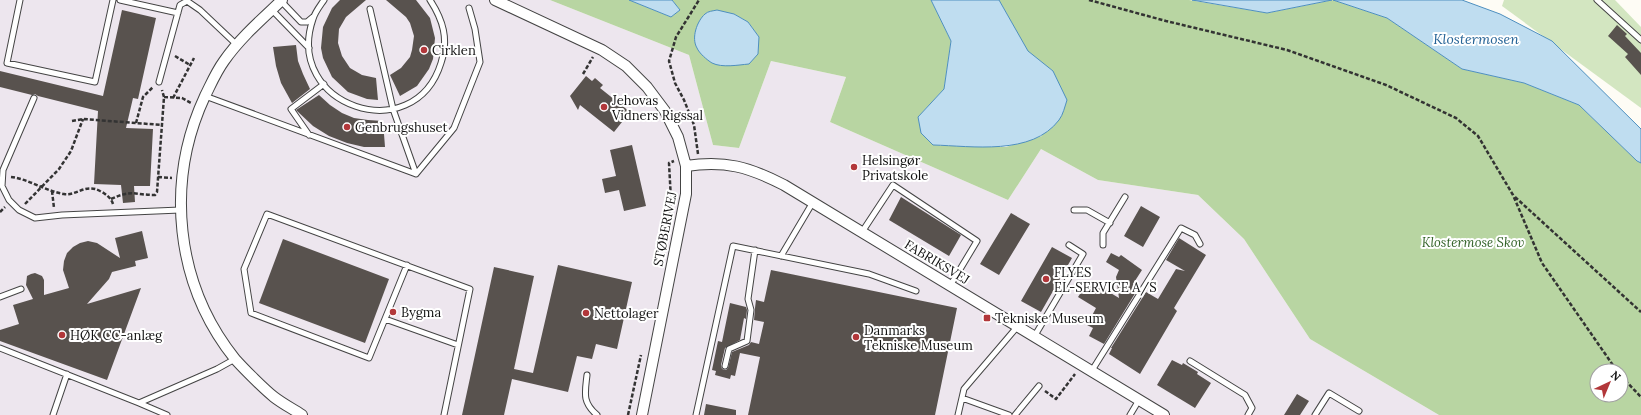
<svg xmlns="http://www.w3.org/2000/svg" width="1641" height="415" font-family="Lora,serif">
  <rect width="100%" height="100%" fill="#fefcf5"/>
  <!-- industrial -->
  <path fill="#ede6ee" d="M0 0H550L689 55 713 145 739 148 771 61 846 77 830 122 1008 200 1041 149 1098 180 1198 195 1244 239 1310 339 1439 415H0Z"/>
  <!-- green -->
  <path fill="#d3e6c1" d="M1504 0H1615L1641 27V108L1502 6Z"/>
  <!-- forest -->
  <path fill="#b8d5a2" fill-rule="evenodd" d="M550 0H629L671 17 680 10 672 0H931L951 41 944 89 918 117 933 145 1006 147 1042 136 1053 71 1028 52 999 0H1189L1267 13 1333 0 1387 18 1462 69 1524 83 1579 105 1637 161 1641 163V415H1439L1310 339 1244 239 1198 195 1098 180 1041 149 1008 200 830 122 846 77 771 61 739 148 713 145 689 55ZM734 14 748 22 759 37ZM1597 371H1621V395H1597Z"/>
  <!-- water -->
  <path fill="#bfddf0" stroke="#4e8fbf" d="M629 0H672L680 10 671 17Z
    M931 0H999L1028 51 1053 71 1067 100C1065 106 1063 115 1059 120 1032 156 972 146 933 145L921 133 918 117 944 89 951 41Z
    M1192 0H1332L1267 13Z
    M1333 0H1462L1500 14 1552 41 1641 129V163L1637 161 1579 105 1524 83 1462 69 1387 18Z
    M717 10 734 14 748 22 759 37 758 54 749 64C738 65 722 68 712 63 707 60 699 53 697 48 691 38 697 21 705 14 708 11 713 11 717 10Z"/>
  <!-- building -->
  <path fill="#58524e" d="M340 0H366L346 17 339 29 338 43 342 56 350 68 362 75 376 78 378 100 367 99 348 92 332 77 323 58 321 48 323 27 332 8Z
    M386 0H416L430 18 435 38 433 59 429 69 417 86 400 96 390 75 401 68 410 57 412 50 414 36 410 23 406 17Z
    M122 10 156 18 138 99 133 98 126 128 153 129 150 186H134L135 202 123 203 121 185 94 184 98 111 38 96 35 94 32 95 0 87V71L103 96Z
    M1617 25 1627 34 1625 36 1641 53V75L1625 57 1628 54 1608 36Z
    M296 45 298 61 303 74 310 89 292 103 281 83 276 66 273 47Z
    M586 76 592 81 595 78 603 85 600 88 630 112 614 132 580 105 578 110 570 96Z
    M319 95 330 105 342 113 354 118 368 120 383 121 385 147H364L347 143 329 136 313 126 296 110Z
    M632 145 646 206 624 211 619 190 605 193 602 179 616 176 610 150Z
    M901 197 961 235 949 256 889 220Z
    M1141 206 1160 217 1143 247 1124 236Z
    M1011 213 1030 224 999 275 980 264Z
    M142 231 148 258 135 261 136 266 112 272 109 279 87 304 141 288 107 380 0 341V330L19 324 13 305 33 299 26 285 27 276 31 274 35 273 42 276 44 280V295L69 288 63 270 64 261 67 253 73 247 80 243 88 241 97 243 120 258 115 238Z
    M1179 238 1206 255 1174 308 1177 311 1140 374 1109 354 1112 348H1111L1146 292 1158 299 1176 269 1185 271 1166 260Z
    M283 239 389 279 365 343 259 303Z
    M1052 247 1072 258 1041 312 1021 301Z
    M1111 253 1119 257 1121 255 1142 270 1133 284 1139 287 1104 344 1089 336 1093 328 1087 325 1096 308 1078 297 1089 280 1119 298 1116 277 1119 270 1106 262Z
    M558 265 632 282 617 349 596 344 592 359 577 356 568 392 512 379 504 415H462L494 267 534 276 514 369 533 373Z
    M771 270 957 308 935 415H748L760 357 740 353 735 376 731 375 730 379 715 375 716 371 712 370 718 341 722 342 730 303 746 307 747 310 746 319 744 318 740 340 725 348 721 365 722 369 726 370 728 368 732 352 749 345 751 342 759 344 764 322 754 320 755 308 756 300 764 302Z
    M1172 360 1182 365 1183 363 1198 372 1197 374 1211 383 1195 408 1157 385Z
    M1297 394 1309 401 1300 415H1284Z
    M706 404 736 410V415H704Z"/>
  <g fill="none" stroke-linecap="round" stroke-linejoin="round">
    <defs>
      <path id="lane" d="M20 0 7 63 95 82 113 0
        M120 0 178 13
        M324 0C320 6 315 12 313 19 283 106 414 150 441 63 449 39 443 20 430 0
        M1597 0 1641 40
        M281 1 301 22H307L313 17
        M370 9 393 109 416 174
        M272 10 309 48
        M159 82 180 5 187 1 200 10 237 45
        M205 96 416 174 454 128 480 62 475 29 469 8
        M34 98 3 170 2 186 9 200 19 210 35 218 62 215 180 210
        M309 135 291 109 324 84
        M1074 210H1087L1110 223
        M862 232 893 185 977 241 950 286
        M1103 245V233L1125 197
        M781 256 813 202
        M407 265 369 358 251 313 244 269 267 214 470 289 444 415
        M0 297 21 289
        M385 319 458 345
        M1034 337 1083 254 1069 245
        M0 348 139 403 217 369 235 359
        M1190 361 1245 395 1252 408 1248 415
        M725 366 729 349 747 341 751 310 748 299 755 250
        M1091 372 1181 228 1195 235 1200 244
        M587 375C585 393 582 402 597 415
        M962 398 1009 415
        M139 403 167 415
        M53 415 67 374
        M696 415 733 246 869 274 916 291
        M958 415 964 389 1017 327
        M1015 415 1039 386
        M1130 415 1139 400
        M1315 415 1329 393 1359 411"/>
      <path id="street" d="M282 0C262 19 240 38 224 61 216 72 211 84 205 96 165 182 175 284 235 359 244 369 264 389 274 397 283 404 293 409 302 415
        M495 0 602 50 626 66 647 87 665 111 678 137 686 166V194L642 415
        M686 166C725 160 749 167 784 185L1164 415"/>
    </defs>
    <!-- lane casing -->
    <use href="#lane" stroke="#444" stroke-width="7"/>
    <!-- street casing -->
    <use href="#street" stroke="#444" stroke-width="12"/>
    <!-- path -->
    <path stroke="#333" stroke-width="2.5" stroke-dasharray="4 2" stroke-linecap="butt" d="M1089 0 1166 21 1287 50 1386 85 1456 118 1478 136 1513 195 1542 263 1617 371
      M175 56 190 65
      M583 74 593 57
      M164 97 182 98 191 103
      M173 98 194 58
      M72 121 83 119 162 125
      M136 123 143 97 153 87
      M698 154 694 125 684 100 675 83 669 61 676 37 699 0
      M11 177C29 179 45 191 64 194 77 196 85 183 100 191 106 194 111 198 113 204
      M158 177 172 178
      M52 191 54 208
      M1515 197 1641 312
      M111 199C133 189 134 195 155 195L157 192 164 97 162 90
      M25 204 59 169 71 151 83 119
      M0 212 5 207
      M668 220 671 200 669 163 674 161
      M1621 376 1641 397
      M1045 391 1056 399 1075 374
      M628 415 641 355"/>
    <!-- lane -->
    <use href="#lane" stroke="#fff" stroke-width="5"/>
    <!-- street -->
    <use href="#street" stroke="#fff" stroke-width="10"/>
  </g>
  <!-- markers -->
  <g fill="#b2373a" stroke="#fff" stroke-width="1.5">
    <circle cx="424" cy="50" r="4"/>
    <circle cx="604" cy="107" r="4"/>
    <circle cx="347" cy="127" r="4"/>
    <circle cx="854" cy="167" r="4"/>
    <circle cx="1046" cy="279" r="4"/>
    <circle cx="393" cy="312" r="4"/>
    <circle cx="586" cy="313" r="4"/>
    <rect x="983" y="314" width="8" height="8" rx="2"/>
    <circle cx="62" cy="335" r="4"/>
    <circle cx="856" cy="337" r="4"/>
  </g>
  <g text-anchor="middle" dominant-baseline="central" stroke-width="4" stroke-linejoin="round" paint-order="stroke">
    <!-- poi labels -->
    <g font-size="13" fill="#111" stroke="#fff" text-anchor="start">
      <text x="432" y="50">Cirklen</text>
      <text x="612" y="100">Jehovas<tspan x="612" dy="15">Vidners Rigssal</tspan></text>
      <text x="355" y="127">Genbrugshuset</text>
      <text x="862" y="160">Helsingør<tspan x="862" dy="15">Privatskole</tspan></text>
      <text x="1054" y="272">FLYES<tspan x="1054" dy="15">EL-SERVICE A/S</tspan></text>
      <text x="401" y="312">Bygma</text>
      <text x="594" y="313">Nettolager</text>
      <text x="995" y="318">Tekniske Museum</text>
      <text x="864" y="330">Danmarks<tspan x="864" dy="15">Tekniske Museum</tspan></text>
      <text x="70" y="335">HØK CC-anlæg</text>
    </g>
    <!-- street labels -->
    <g font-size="13" fill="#111" stroke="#fff">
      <text transform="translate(665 229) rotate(-79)">STØBERIVEJ</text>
      <text transform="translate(937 262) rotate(31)">FABRIKSVEJ</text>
    </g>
    <!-- park labels -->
    <g font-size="13" font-style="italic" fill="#326227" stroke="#fff">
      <text x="1473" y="242">Klostermose Skov</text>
    </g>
    <!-- water labels -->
    <g font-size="14" font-style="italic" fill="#266396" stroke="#fff">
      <text x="1476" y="39">Klostermosen</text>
    </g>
  </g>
  <!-- north arrow -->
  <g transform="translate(1609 383) rotate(44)"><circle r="19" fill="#ffffff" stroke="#a0a0a0"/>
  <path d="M0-3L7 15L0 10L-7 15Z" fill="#b2373a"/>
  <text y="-6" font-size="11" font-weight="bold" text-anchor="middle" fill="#111111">N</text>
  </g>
</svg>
